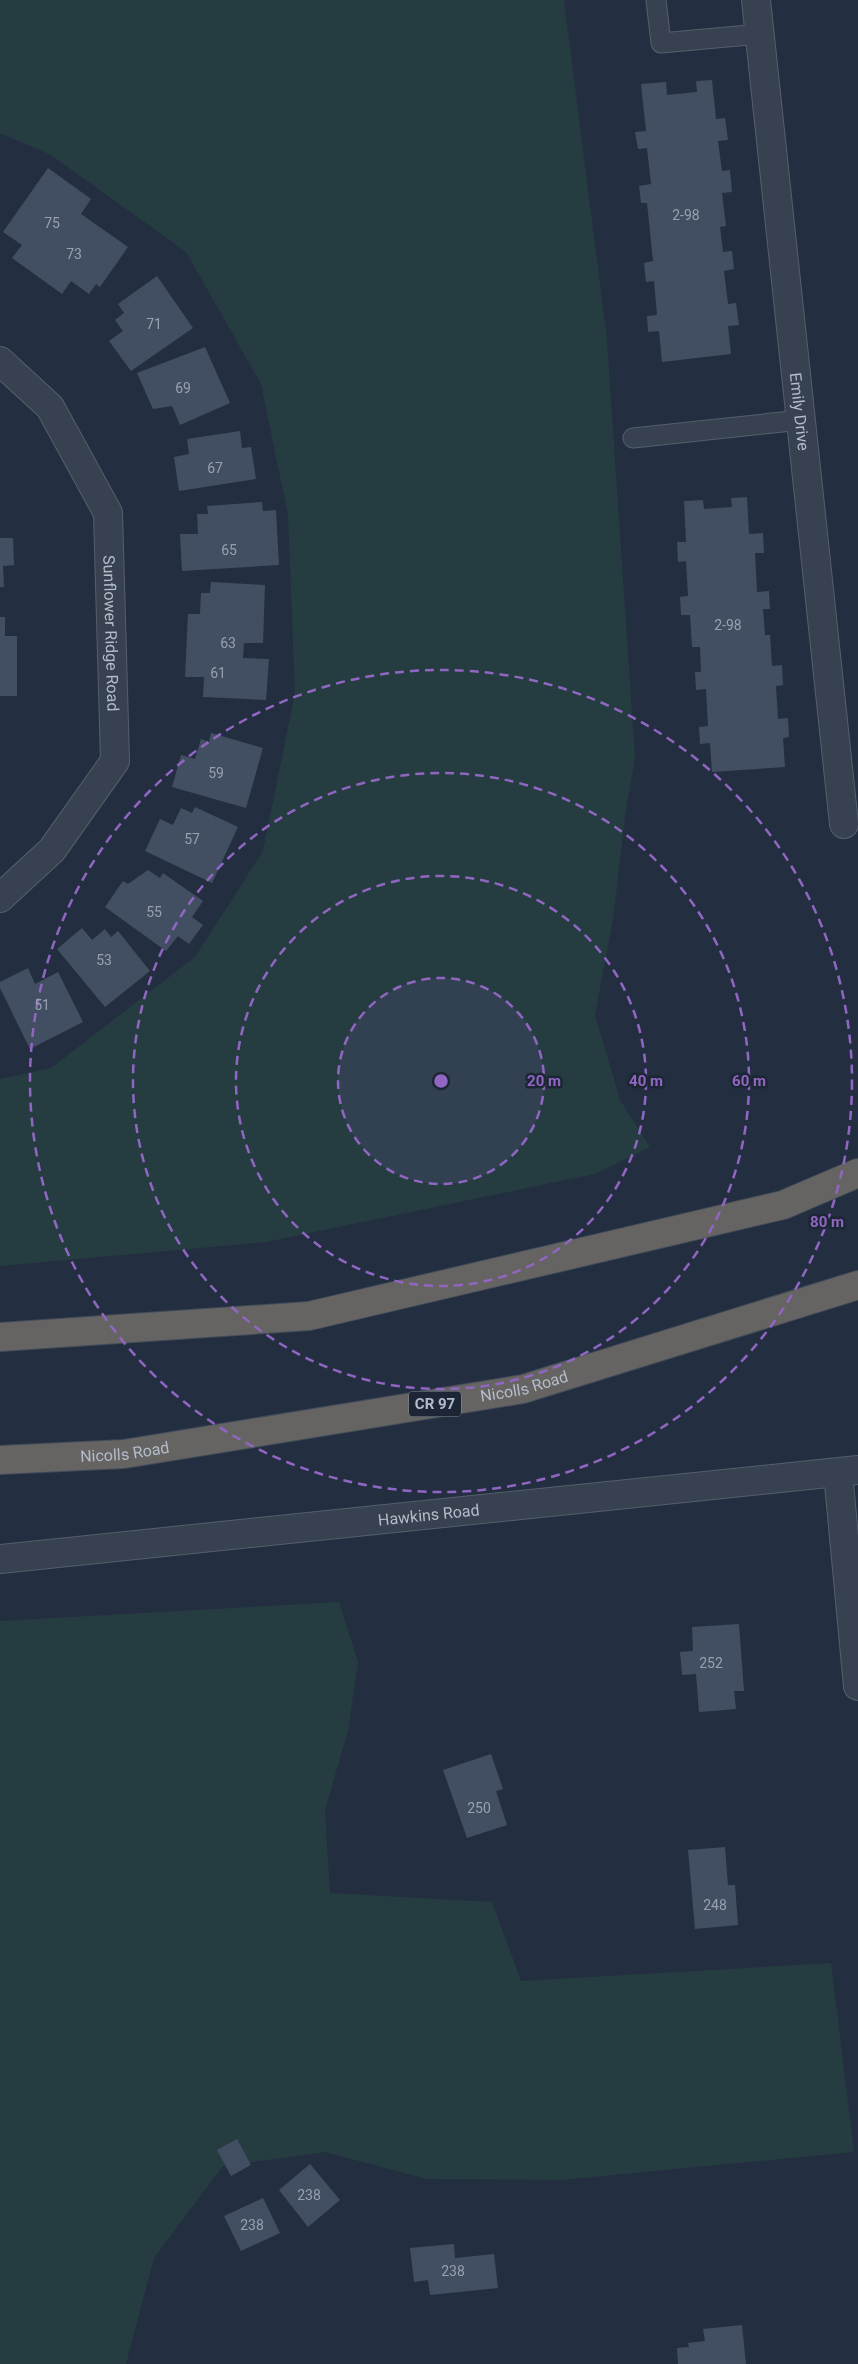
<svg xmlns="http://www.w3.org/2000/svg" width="858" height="2364" font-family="Roboto,sans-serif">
  <rect width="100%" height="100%" fill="#232f40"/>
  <!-- green -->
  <path fill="#253d41" d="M0 0H564L607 340 635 758 625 816 614 913 595 1015 620 1100 650 1147 595 1174 266 1242 0 1266V1079L51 1068 195 957 263 851 295 693 288 515 261 384 186 252 51 155 0 133Z
    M339 1602 358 1662 348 1731 325 1810 330 1893 492 1902 521 1981 831 1963 854 2152 561 2180 427 2179 325 2152 223 2166 154 2258 126 2364H0V1621Z"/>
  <!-- building -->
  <path fill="#424f62" d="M712 80 716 119 725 118 728 140 718 141 722 171 730 170 732 192 722 193 726 226 720 227 723 252 732 251 734 269 724 271 728 304 736 303 739 325 728 326 731 354 662 362 659 331 648 332 647 316 657 315 654 281 646 282 644 263 653 261 647 203H641L639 186 651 184 647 148 638 149 635 132 646 131 641 84 666 82 667 95 697 92 696 81Z
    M48 168 91 199 81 214 128 247 100 287 96 284 89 294 71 281 62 294 12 258 22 245 3 232Z
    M157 276 193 328 131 371 109 341 123 331 115 320 124 313 118 304Z
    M205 347 230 403 180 425 172 406 153 409 137 373Z
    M240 431 242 448 251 447 256 479 179 491 174 457 189 454 187 439Z
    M747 497 749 534 763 533 764 553H755L757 592 769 591 770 609H763L765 635H770L772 666 782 665 783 685 776 686 778 719 788 718 789 737 783 738 785 767 712 772 710 743 700 744 699 727 708 726 706 689 696 690 695 672H701L700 647H692L690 615H681L680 597 688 596 686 561 678 562 677 542H686L684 501 703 500 704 509 732 507 731 498Z
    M262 502 263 511 276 510 279 565 182 571 180 534H198L197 514H208L207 506Z
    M0 538H13L14 565 3 566 4 587H0Z
    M211 582 265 585 263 643H244L243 658 269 659 266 700 203 697 204 677H185L188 614H200L201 593H210Z
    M0 617H5V636H17V696H0Z
    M211 733 263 748 246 808 172 787 181 755 195 759 201 739 209 742Z
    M195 807 238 827 212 883 145 851 160 819 173 825 181 808 192 813Z
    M148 870 160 878 163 873 203 901 192 917 203 925 189 944 178 936 166 951 105 907 123 881 128 884Z
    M82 928 92 940 105 929 111 937 118 931 150 971 105 1007 57 949Z
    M28 968 35 984 58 972 83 1022 30 1049 0 988V982Z
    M739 1624 744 1691H734L736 1709 699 1712 696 1674 682 1675 680 1652 693 1651 692 1627Z
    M491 1754 503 1789 496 1791 507 1825 467 1838 443 1770Z
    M725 1847 728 1885H735L738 1925 695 1929 688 1850Z
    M237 2139 251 2165 231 2176 217 2150Z
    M310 2164 340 2200 308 2227 279 2190Z
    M263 2198 280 2233 241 2251 224 2216Z
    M454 2244 455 2258 494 2254 498 2288 430 2295 428 2280 414 2282 410 2248Z
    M742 2325 746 2364H678L677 2348 689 2347 688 2343 705 2341 703 2329Z"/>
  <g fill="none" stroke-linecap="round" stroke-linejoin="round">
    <defs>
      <path id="service" d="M656 0 661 43 760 34
        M633 438 801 420"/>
      <g id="minor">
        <path id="s1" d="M756 0 844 824"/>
        <path id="s2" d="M0 361 50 407 108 513 115 761 52 850 0 898"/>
        <path d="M838 1473 858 1686"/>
      </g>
      <g id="tertiary">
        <path id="s3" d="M0 1559 858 1470"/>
      </g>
      <g id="trunk">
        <path d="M0 1337 309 1316 783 1205 858 1173"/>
        <path id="s4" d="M0 1460 124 1454 523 1389 858 1285"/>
      </g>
    </defs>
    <!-- service casing -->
    <use href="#service" stroke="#555f6d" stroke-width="21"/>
    <!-- minor casing -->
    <use href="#minor" stroke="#555f6d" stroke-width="30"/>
    <!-- tertiary casing -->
    <use href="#tertiary" stroke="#555f6d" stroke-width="30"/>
    <!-- trunk casing -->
    <use href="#trunk" stroke="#424c5a" stroke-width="30"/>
    <!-- service -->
    <use href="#service" stroke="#37414f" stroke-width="19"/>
    <!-- minor -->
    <use href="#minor" stroke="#37414f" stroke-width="28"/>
    <!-- tertiary -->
    <use href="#tertiary" stroke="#37414f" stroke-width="28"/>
    <!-- trunk -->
    <use href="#trunk" stroke="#666462" stroke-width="28"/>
  </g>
  <!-- distance rings -->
  <circle cx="441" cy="1081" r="103" fill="#9166c3" fill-opacity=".12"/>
  <g fill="none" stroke="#9166c3" stroke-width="2.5" stroke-dasharray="9 6">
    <circle cx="441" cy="1081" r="103"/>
    <circle cx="441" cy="1081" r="205"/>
    <circle cx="441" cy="1081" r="308"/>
    <circle cx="441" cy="1081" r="411"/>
  </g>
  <g text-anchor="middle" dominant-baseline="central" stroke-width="5" stroke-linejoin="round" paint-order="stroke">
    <!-- number labels -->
    <g font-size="14" fill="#97a1b0">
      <text x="686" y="215">2-98</text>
      <text x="52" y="223">75</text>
      <text x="74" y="254">73</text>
      <text x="154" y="324">71</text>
      <text x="183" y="388">69</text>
      <text x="215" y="468">67</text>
      <text x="229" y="550">65</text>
      <text x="728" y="625">2-98</text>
      <text x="228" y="643">63</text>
      <text x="218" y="673">61</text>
      <text x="216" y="773">59</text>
      <text x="192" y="839">57</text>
      <text x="154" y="912">55</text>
      <text x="104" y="960">53</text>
      <text x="42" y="1005">51</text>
      <text x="711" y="1663">252</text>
      <text x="479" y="1808">250</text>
      <text x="715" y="1905">248</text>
      <text x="309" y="2195">238</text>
      <text x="252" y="2225">238</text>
      <text x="453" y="2271">238</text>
    </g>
    <!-- shield labels -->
    <rect fill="#1c2634" stroke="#868f9d" stroke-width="1" x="409" y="1391.5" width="52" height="25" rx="4"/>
    <g font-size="15" font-weight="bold" fill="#b3bcca">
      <text x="435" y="1404">CR 97</text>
    </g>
    <!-- street labels -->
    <g font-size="16" fill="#b3bcca" stroke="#1c2634">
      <text stroke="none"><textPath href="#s1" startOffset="414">Emily Drive</textPath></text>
      <text stroke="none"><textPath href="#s2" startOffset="309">Sunflower Ridge Road</textPath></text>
      <text stroke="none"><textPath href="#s4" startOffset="530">Nicolls Road</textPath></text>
      <text stroke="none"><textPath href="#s4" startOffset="125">Nicolls Road</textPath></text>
      <text stroke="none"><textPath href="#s3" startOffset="431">Hawkins Road</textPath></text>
    </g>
  </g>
  <circle cx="441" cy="1081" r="8" fill="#9166c3" stroke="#1c2634" stroke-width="2.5"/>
  <g font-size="15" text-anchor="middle" font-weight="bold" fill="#9166c3" stroke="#1c2634" stroke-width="5" stroke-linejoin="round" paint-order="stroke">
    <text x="544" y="1086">20 m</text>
    <text x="646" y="1086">40 m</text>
    <text x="749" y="1086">60 m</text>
    <text x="827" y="1227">80 m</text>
  </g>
</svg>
